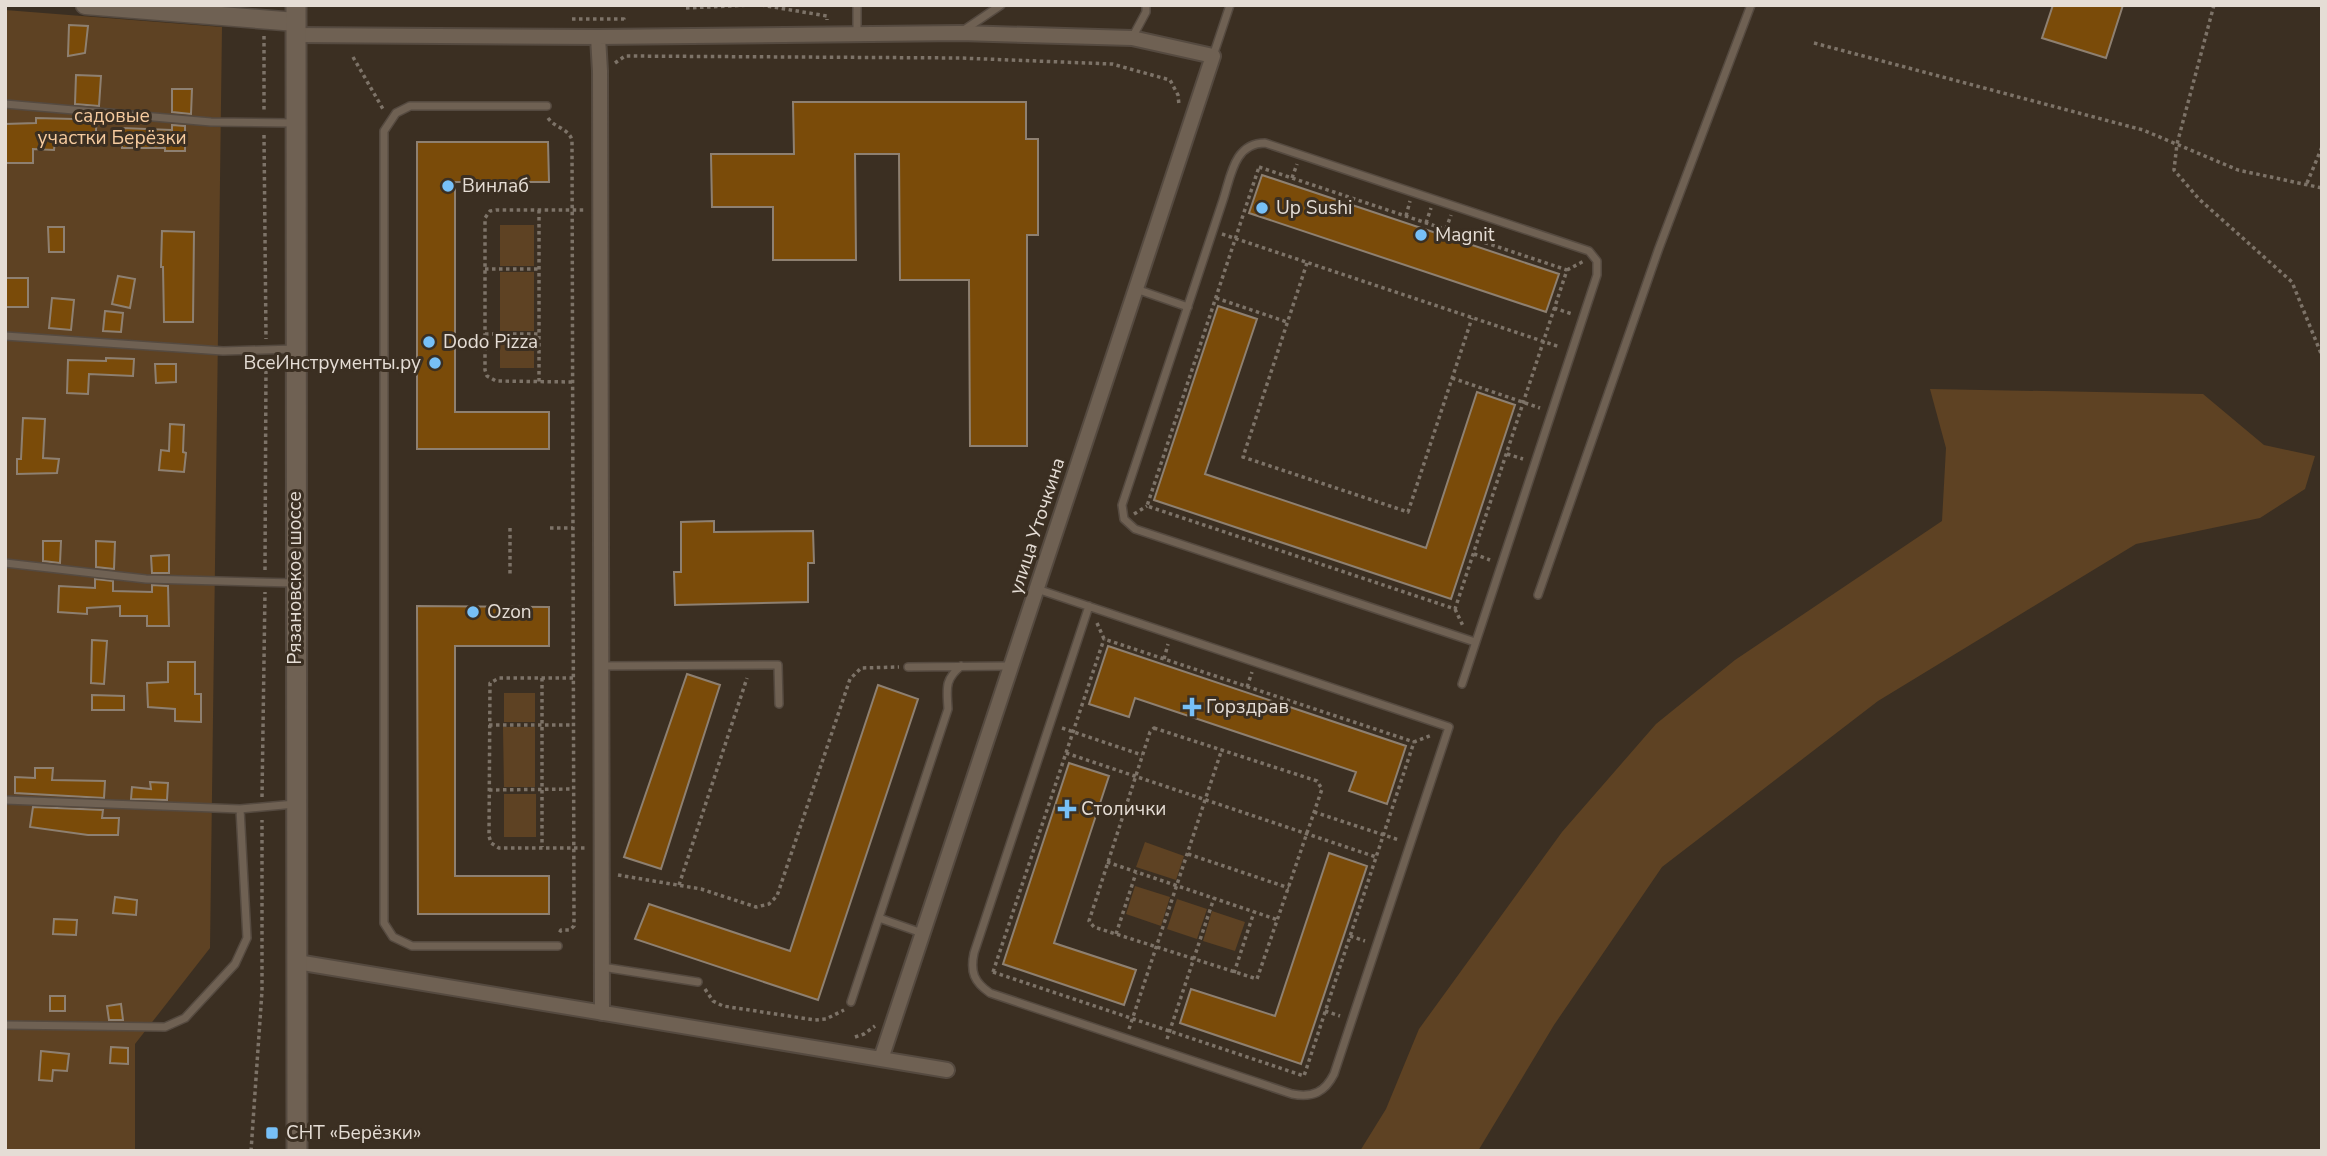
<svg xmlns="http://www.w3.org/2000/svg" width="2327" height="1156" font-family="'Nunito Sans',sans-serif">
  <rect width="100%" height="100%" fill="#3b2f22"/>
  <!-- green -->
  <path fill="#5e4223" d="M5 10 222 27 210 948 135 1044V1151H5Z
    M500 225H534V266H500Z
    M500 272H534V331H500Z
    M500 337H534V368H500Z
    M1930 389 2203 394 2264 445 2315 456 2305 489 2260 518 2136 544 1878 701 1662 867 1554 1025 1478 1151H1360L1386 1109 1419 1029 1562 832 1656 724 1735 660 1942 521 1946 448Z
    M504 693H535V722H504Z
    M503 727H535V787H504Z
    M504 794H536V837H504Z
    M1145 842 1184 856 1176 880 1136 867Z
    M1135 886 1170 897 1161 926 1126 914Z
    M1177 899 1207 909 1197 939 1167 929Z
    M1212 911 1245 922 1235 951 1203 941Z"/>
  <!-- building -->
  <path fill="#7a4b09" stroke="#8e8071" stroke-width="2" d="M2053 5H2123L2106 58 2042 38Z
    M69 25 88 26 85 53 68 56Z
    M76 75 101 76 99 106 75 104Z
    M172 89H192L191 114 172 112Z
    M793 102H1026V139H1038V235H1027V446H970L969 280H900L899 154H855L856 260H773V207H712L711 154H794Z
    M74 116 97 118 95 142 55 139 54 150 33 149V163H5V124L36 123V118L74 119Z
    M172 125 185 126V151H165V148H122V128L172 130Z
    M417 142H548L549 182H455V412H549V449H417Z
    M1262 175 1559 274 1546 312 1249 213Z
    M48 227H64V252H49Z
    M162 231 194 232 193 322H164L163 267H161Z
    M118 276 135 279 130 308 112 304Z
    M5 278H28V307H5Z
    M52 298 74 300 71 330 49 328Z
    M1218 306 1257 319 1205 474 1426 548 1477 392 1515 405 1451 599 1154 500Z
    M105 311 123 313 121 332 103 331Z
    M106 358 134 359 133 376 89 374 88 394 67 393 68 360 106 361Z
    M155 364H176V382L156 383Z
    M23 418 45 419 43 458 59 459 57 473 17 474V459H21Z
    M170 424 184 425 183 452 186 453 184 472 159 470 161 450 169 451Z
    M714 521V532L813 531 814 563H808V602L675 605 674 572H681V522Z
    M43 541H61L60 563 43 561Z
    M96 541 115 542 114 569 96 567Z
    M169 555V573H152L151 556Z
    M95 579 113 581V591L152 592V585L168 586 169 626H147V616H120V606L87 608V614L58 612 59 586 95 588Z
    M417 606 549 607V646H455V876H549V914H418Z
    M92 640 107 641 104 684 91 683Z
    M1108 646 1406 746 1387 804 1349 791 1356 772 1135 698 1129 717 1089 704Z
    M168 662H195V694H201V722L175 721V709L148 707 147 683 168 682Z
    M687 674 720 685 661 869 624 857Z
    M878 685 918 699 818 1000 635 939 649 904 790 951Z
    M92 695 124 696V710H92Z
    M1069 763 1109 776 1054 943 1136 970 1124 1005 1003 964Z
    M35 768H53L52 780 105 781 104 798 15 793V777L35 778Z
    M150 782 168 783 167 800 131 799 132 787 151 789Z
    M33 807 103 810 102 818H119L118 835H88L30 827Z
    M1329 853 1367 866 1301 1064 1180 1023 1191 989 1275 1016Z
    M115 897 137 900 136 915 113 913Z
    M54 919 77 920 76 935 53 934Z
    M50 996H65V1011H50Z
    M121 1004 123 1020H109L107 1006Z
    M111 1047 128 1048V1064L110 1063Z
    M41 1051 69 1054 67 1071 53 1070 52 1081 39 1080Z"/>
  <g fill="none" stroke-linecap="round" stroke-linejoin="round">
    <defs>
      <path id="service" d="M857 5V34
        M964 30 1001 5
        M1132 38 1146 12V5
        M1213 56 1230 5
        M5 104 211 122 294 123
        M547 106H410L396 113 384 131V923L393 937 412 946H558
        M1136 289 1188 307
        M5 336 223 351 295 349
        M5 563 146 579 294 583
        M1037 589 1449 727 1334 1074C1325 1092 1313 1098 1292 1094L990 993C974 982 970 972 974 953L1089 606
        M1538 595 1659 248 1751 5
        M601 666 778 665 779 704
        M908 667 1010 666
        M1462 684 1597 275V261L1589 251 1265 143C1234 143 1231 176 1223 200L1122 505 1124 519 1135 529 1475 642
        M5 800 240 809 295 804
        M879 918 922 933
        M602 967 698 982
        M851 1002 948 709C947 689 944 680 961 666
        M5 1025 165 1027 185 1018 235 964 247 938 240 809"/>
      <path id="minor" d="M295 35 598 37 960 33 1132 38 1213 56 881 1059
        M598 37 600 71 602 1013
        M297 962 947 1070"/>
      <path id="tertiary" d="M85 5 296 22"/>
      <path id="secondary" d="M296 5 297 1151"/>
    </defs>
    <!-- service casing -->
    <use href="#service" stroke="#554a40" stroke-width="10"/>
    <!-- minor casing -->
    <use href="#minor" stroke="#554a40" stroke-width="18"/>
    <!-- tertiary casing -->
    <use href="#tertiary" stroke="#554a40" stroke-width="21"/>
    <!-- secondary casing -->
    <use href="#secondary" stroke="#554a40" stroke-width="23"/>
    <!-- path -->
    <path stroke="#7d7368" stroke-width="3.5" stroke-dasharray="3.5 3.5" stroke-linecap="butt" d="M761 5 827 16V20
      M2214 5 2177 144 2174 170 2199 199 2292 282 2322 356
      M686 8 752 5
      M572 19H624V23
      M264 36V110
      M1814 43 2143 130 2238 170 2322 188
      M353 57 383 109
      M615 63 625 56 960 58 1112 64 1170 80 1178 95 1179 105
      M548 118C555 128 568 128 572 140L574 926 570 930H561L558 935
      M264 135 266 339
      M1259 167 1567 270 1455 609 1147 506Z
      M1292 178 1297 164
      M2307 183 2322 147
      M539 210V382
      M1406 216 1410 201
      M1426 223 1431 208
      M1446 229 1451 215
      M1222 234 1560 347
      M1307 263 1243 457 1408 512 1472 318
      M485 269H539
      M1567 270 1584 261
      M1216 298 1287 322
      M1554 308 1572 314
      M485 334H539
      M1452 378 1540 408
      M572 382 496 381 487 376 485 370V218L490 211 496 210H585
      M1507 454 1523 459
      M1134 514 1147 506
      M510 528V577
      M550 528H573
      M1474 554 1490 560
      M265 570 266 361
      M1455 609 1463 626
      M1097 623 1104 639 1414 742
      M1164 659 1168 644
      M542 678V847
      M573 678H499L490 683 489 836 491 843 499 848H586
      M1247 687 1252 672
      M489 725H573
      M1062 728 1142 755
      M1154 728 1317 781 1322 789 1257 979 1094 927 1089 921 1150 732Z
      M1066 753 1376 857
      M489 790 573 789
      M262 797 265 592
      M1314 812 1399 840
      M1188 854 1289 888
      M1107 862 1278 920
      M618 875 701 889 756 907 769 904 777 896 850 679 861 668 899 667
      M679 885 747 678
      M1116 934 1136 873
      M1350 936 1365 941
      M993 972 1304 1076 1414 742 1432 735
      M993 972 1104 639
      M1234 973 1254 912
      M705 989 713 1001 723 1006 815 1020 826 1019 844 1010
      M1325 1011 1340 1016
      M1129 1029 1222 749
      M855 1037 864 1034 875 1026
      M1167 1039 1214 898
      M251 1151 262 991V820"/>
    <!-- service -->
    <use href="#service" stroke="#6f6153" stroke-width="7"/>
    <!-- minor -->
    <use href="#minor" stroke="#6f6153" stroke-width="14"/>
    <!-- tertiary -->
    <use href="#tertiary" stroke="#6f6153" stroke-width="18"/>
    <!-- secondary -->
    <use href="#secondary" stroke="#6f6153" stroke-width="19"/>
  </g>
  <!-- markers -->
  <g fill="#77c0f7" stroke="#3b2f22" stroke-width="2.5">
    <circle cx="448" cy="186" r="7"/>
    <circle cx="1262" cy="208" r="7"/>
    <circle cx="1421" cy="235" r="7"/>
    <circle cx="429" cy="342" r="7"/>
    <circle cx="435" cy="363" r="7"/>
    <circle cx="473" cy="612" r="7"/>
    <path d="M1188.5 696.5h7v7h7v7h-7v7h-7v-7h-7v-7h7z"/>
    <path d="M1063.5 798.5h7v7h7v7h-7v7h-7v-7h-7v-7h7z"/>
    <rect x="265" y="1126" width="14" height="14" rx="3.5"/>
  </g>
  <g text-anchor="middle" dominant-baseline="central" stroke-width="6" stroke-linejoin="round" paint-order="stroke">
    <!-- park labels -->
    <g font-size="19" fill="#f6cb9f" stroke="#3b2f22">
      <text x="112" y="116">садовые<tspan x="112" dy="22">участки Берёзки</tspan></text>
    </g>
    <!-- poi labels -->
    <g font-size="19" fill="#e5ddd5" stroke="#3b2f22" text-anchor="start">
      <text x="462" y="186">Винлаб</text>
      <text x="1276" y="208">Up Sushi</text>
      <text x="1435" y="235">Magnit</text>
      <text x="443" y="342">Dodo Pizza</text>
      <text x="421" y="363" text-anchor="end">ВсеИнструменты.ру</text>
      <text x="487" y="612">Ozon</text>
      <text x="1206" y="707">Горздрав</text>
      <text x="1081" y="809">Столички</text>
      <text x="286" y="1133">СНТ «Берёзки»</text>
    </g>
    <!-- street labels -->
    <g font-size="19" fill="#e5ddd5" stroke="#3b2f22">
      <text transform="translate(1037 526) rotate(-72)">улица Уточкина</text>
      <text transform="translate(295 578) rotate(-90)">Рязановское шоссе</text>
    </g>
  </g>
  <!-- border -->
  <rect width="2327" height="1156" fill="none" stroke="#e5ddd5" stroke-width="14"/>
</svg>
